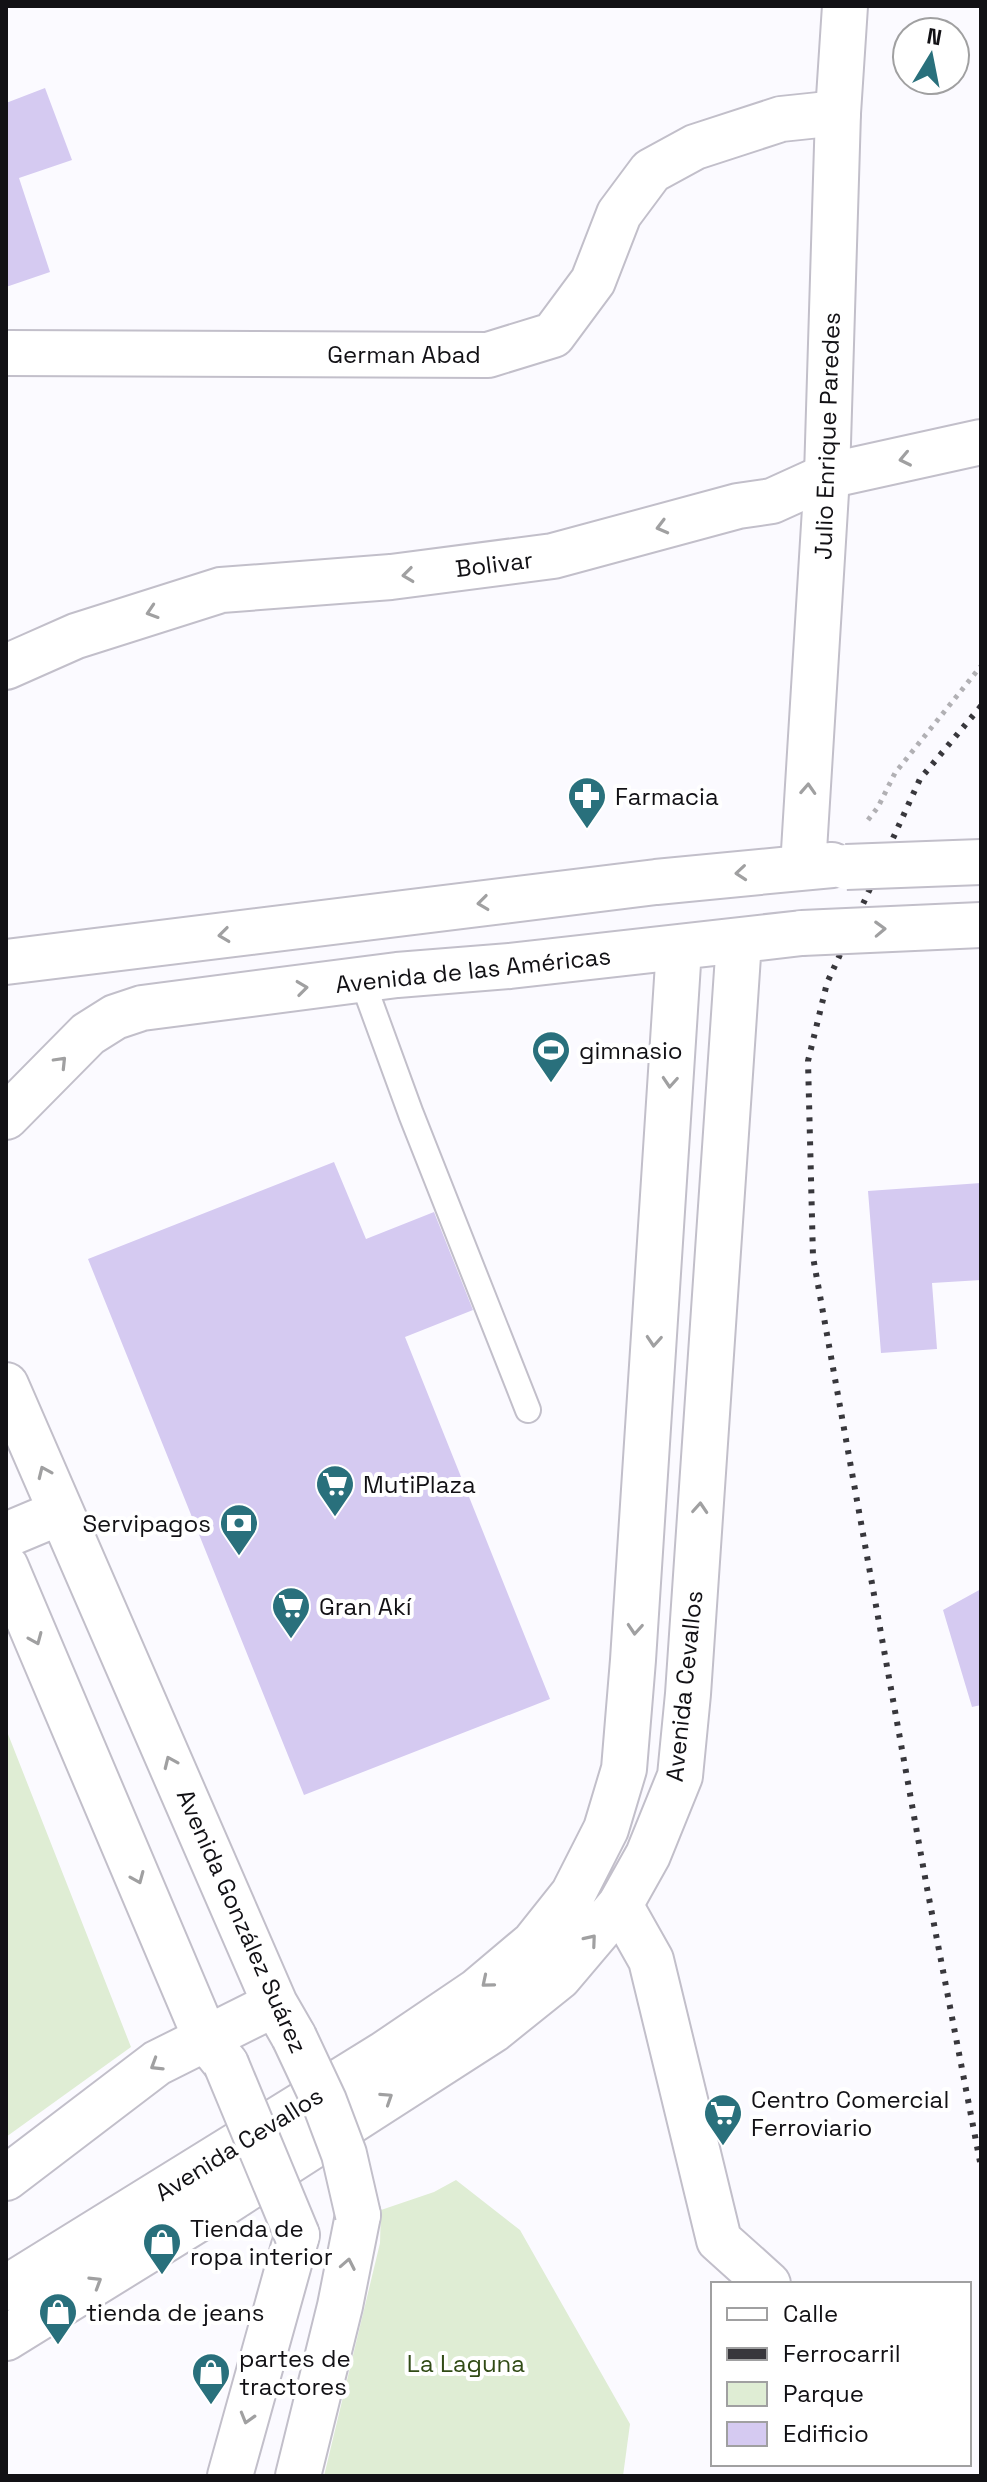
<svg xmlns="http://www.w3.org/2000/svg" width="987" height="2482" font-family="'Space Grotesk',sans-serif">
  <rect width="100%" height="100%" fill="#fbfaff"/>
  <!-- green -->
  <path fill="#dfedd4" d="M6 1729 131 2047 6 2137Z
    M456 2180 520 2230 630 2424 623 2476H324L380 2243 381 2210 434 2192Z"/>
  <!-- building -->
  <path fill="#d5caf1" d="M45 88 72 160 19 178 50 272 6 287V103Z
    M334 1162 366 1239 434 1212 473 1310 405 1337 550 1699 304 1795 88 1259Z
    M981 1183V1280L932 1283 937 1349 881 1353 868 1191Z
    M981 1589V1705L972 1707 943 1610Z"/>
  <g fill="none" stroke-linecap="round" stroke-linejoin="round">
    <defs>
      <path id="service" d="M362 980 411 1114 528 1410"/>
      <path id="minor" d="M6 353 488 355 553 335 593 281 619 214 651 171 695 147 781 119 838 113
        M6 667 76 636 221 590 391 577 553 556 738 506 772 501 827 476 981 442
        M620 1905 651 1960 719 2240 768 2284"/>
      <path id="secondary" d="M803 867 827 476 838 113 845 6
        M6 962 656 882 832 865
        M6 1117 88 1034 115 1017 142 1008 397 975 510 966 802 933
        M6 1385 275 2004 294 2037
        M6 1535 61 1512
        M6 1567 206 2039 226 2064
        M6 2178 157 2063 275 2004
        M6 2288 384 2054 477 1991 534 1943 573 1894 606 1829 624 1769 633 1660 679 948
        M6 2338 218 2207 493 2030 559 1977 620 1905 648 1855 680 1776 688 1694 739 941
        M230 2476 297 2235
        M298 2476 340 2306 358 2215"/>
    </defs>
    <!-- service casing -->
    <use href="#service" stroke="#c2bfca" stroke-width="28"/>
    <!-- minor casing -->
    <use href="#minor" stroke="#c2bfca" stroke-width="48"/>
    <!-- secondary casing -->
    <use href="#secondary" stroke="#c2bfca" stroke-width="48"/>
    <!-- path -->
    <path stroke="#b1b0b4" stroke-width="5" stroke-dasharray="4 6" stroke-linecap="butt" d="M868 820 878 807 895 773 981 666"/>
    <!-- service -->
    <use href="#service" stroke="#fff" stroke-width="24"/>
    <!-- minor -->
    <use href="#minor" stroke="#fff" stroke-width="44"/>
    <!-- secondary -->
    <use href="#secondary" stroke="#fff" stroke-width="44"/>
    <!-- rail -->
    <path stroke="#38373c" stroke-width="6" stroke-dasharray="4 8" stroke-linecap="butt" d="M981 706 920 779 827 983 808 1061 813 1257 927 1888 981 2167"/>
    <defs>
      <path id="secondary-bridge" d="M846 867 981 862
        M802 933 981 925
        M294 2037 324 2101 344 2154 358 2215
        M226 2064 297 2235"/>
    </defs>
    <!-- secondary-bridge casing -->
    <use href="#secondary-bridge" stroke="#c2bfca" stroke-width="48" stroke-linecap="butt"/>
    <!-- secondary-bridge -->
    <use href="#secondary-bridge" stroke="#fff" stroke-width="44"/>
  </g>
  <!-- one-way arrows -->
  <defs><path id="oneway-chevron" d="M-2-3.5L2.5 0L-2 3.5" fill="none" stroke-width="1.6" stroke-linecap="round" stroke-linejoin="round" transform="scale(2)"/></defs>
  <g stroke="#a0a0a1">
    <use href="#oneway-chevron" transform="translate(905 459) rotate(168)"/>
    <use href="#oneway-chevron" transform="translate(662 527) rotate(165)"/>
    <use href="#oneway-chevron" transform="translate(408 575) rotate(173)"/>
    <use href="#oneway-chevron" transform="translate(152 612) rotate(162)"/>
    <use href="#oneway-chevron" transform="translate(808 789) rotate(-87)"/>
    <use href="#oneway-chevron" transform="translate(741 873) rotate(175)"/>
    <use href="#oneway-chevron" transform="translate(483 903) rotate(173)"/>
    <use href="#oneway-chevron" transform="translate(880 929) rotate(-2)"/>
    <use href="#oneway-chevron" transform="translate(224 935) rotate(173)"/>
    <use href="#oneway-chevron" transform="translate(302 988) rotate(-7)"/>
    <use href="#oneway-chevron" transform="translate(61 1062) rotate(-46)"/>
    <use href="#oneway-chevron" transform="translate(670 1082) rotate(94)"/>
    <use href="#oneway-chevron" transform="translate(654 1341) rotate(94)"/>
    <use href="#oneway-chevron" transform="translate(44 1472) rotate(-114)"/>
    <use href="#oneway-chevron" transform="translate(700 1508) rotate(-86)"/>
    <use href="#oneway-chevron" transform="translate(635 1629) rotate(94)"/>
    <use href="#oneway-chevron" transform="translate(36 1639) rotate(67)"/>
    <use href="#oneway-chevron" transform="translate(170 1762) rotate(-114)"/>
    <use href="#oneway-chevron" transform="translate(138 1878) rotate(67)"/>
    <use href="#oneway-chevron" transform="translate(591 1940) rotate(-50)"/>
    <use href="#oneway-chevron" transform="translate(487 1982) rotate(140)"/>
    <use href="#oneway-chevron" transform="translate(156 2065) rotate(148)"/>
    <use href="#oneway-chevron" transform="translate(387 2098) rotate(-33)"/>
    <use href="#oneway-chevron" transform="translate(348 2264) rotate(-79)"/>
    <use href="#oneway-chevron" transform="translate(96 2282) rotate(-32)"/>
    <use href="#oneway-chevron" transform="translate(247 2418) rotate(106)"/>
  </g>
  <!-- icons -->
  <defs>
    <symbol id="pharmacy-pin" viewBox="-11 -11 22 30"><path d="M0 17L-7.5 6A9.5 9.5 0 1 1 7.5 6Z" fill="#29707c" stroke="#fff"/><path d="M-2-6h4v4h4v4h-4v4h-4v-4h-4v-4h4Z" fill="#fff"/></symbol>
    <symbol id="stadium-pin" viewBox="-11 -11 22 30"><path d="M0 17L-7.5 6A9.5 9.5 0 1 1 7.5 6Z" fill="#29707c" stroke="#fff"/><path d="M0-5a6.5 5 0 1 0 0 10a6.5 5 0 1 0 0-10ZM-3.5-1.8h7v3.6h-7Z" fill="#fff"/></symbol>
    <symbol id="supermarket-pin" viewBox="-11 -11 22 30"><path d="M0 17L-7.5 6A9.5 9.5 0 1 1 7.5 6Z" fill="#29707c" stroke="#fff"/><path d="M-6-5.5h2.5l.6 2H6L4.5 2H-2.5L-4.4-4H-6ZM-1.5 3.2a1.3 1.3 0 1 0 .1 0ZM3 3.2a1.3 1.3 0 1 0 .1 0Z" fill="#fff"/></symbol>
    <symbol id="bank-pin" viewBox="-11 -11 22 30"><path d="M0 17L-7.5 6A9.5 9.5 0 1 1 7.5 6Z" fill="#29707c" stroke="#fff"/><path d="M-6-4H6V4H-6ZM0-2.3a2.3 2.3 0 1 0 0 4.6a2.3 2.3 0 1 0 0-4.6Z" fill="#fff"/></symbol>
    <symbol id="shop-pin" viewBox="-11 -11 22 30"><path d="M0 17L-7.5 6A9.5 9.5 0 1 1 7.5 6Z" fill="#29707c" stroke="#fff"/><path d="M-5-2.5h2.3a2.7 3.5 0 0 1 5.4 0H5L5.5 6h-11ZM-1.5-2.5h3a1.5 2.3 0 0 0-3 0Z" fill="#fff"/></symbol>
  </defs>
  <g fill-rule="evenodd">
    <use href="#pharmacy-pin" x="565" y="774" width="44" height="60"/>
    <use href="#stadium-pin" x="529" y="1028" width="44" height="60"/>
    <use href="#supermarket-pin" x="313" y="1462" width="44" height="60"/>
    <use href="#bank-pin" x="217" y="1501" width="44" height="60"/>
    <use href="#supermarket-pin" x="269" y="1584" width="44" height="60"/>
    <use href="#supermarket-pin" x="701" y="2091" width="44" height="60"/>
    <use href="#shop-pin" x="140" y="2220" width="44" height="60"/>
    <use href="#shop-pin" x="36" y="2290" width="44" height="60"/>
    <use href="#shop-pin" x="189" y="2350" width="44" height="60"/>
  </g>
  <g text-anchor="middle" dominant-baseline="central" stroke-width="8" stroke-linejoin="round" paint-order="stroke">
    <!-- street labels -->
    <g font-size="24" fill="#121115" stroke="#fff">
      <text x="404" y="354">German Abad</text>
      <text transform="translate(827 436) rotate(-88)">Julio Enrique Paredes</text>
      <text transform="translate(494 564) rotate(-7)">Bolivar</text>
      <text transform="translate(473 970) rotate(-6)">Avenida de las Américas</text>
      <text transform="translate(684 1686) rotate(-84)">Avenida Cevallos</text>
      <text transform="translate(242 1921) rotate(66)">Avenida González Suárez</text>
      <text transform="translate(239 2144) rotate(-32)">Avenida Cevallos</text>
    </g>
    <!-- poi labels -->
    <g font-size="24" fill="#121115" stroke="#fff" text-anchor="start">
      <text x="615" y="796">Farmacia</text>
      <text x="579" y="1050">gimnasio</text>
      <text x="363" y="1484">MutiPlaza</text>
      <text x="211" y="1523" text-anchor="end">Servipagos</text>
      <text x="319" y="1606">Gran Akí</text>
      <text x="751" y="2099">Centro Comercial<tspan x="751" dy="28">Ferroviario</tspan></text>
      <text x="190" y="2228">Tienda de<tspan x="190" dy="28">ropa interior</tspan></text>
      <text x="86" y="2312">tienda de jeans</text>
      <text x="239" y="2358">partes de<tspan x="239" dy="28">tractores</tspan></text>
    </g>
    <!-- park labels -->
    <g font-size="24" fill="#314b16" stroke="#fff">
      <text x="466" y="2363">La Laguna</text>
    </g>
  </g>
  <!-- border -->
  <rect width="987" height="2482" fill="none" stroke="#121115" stroke-width="16"/>
  <!-- legend -->
  <rect x="711" y="2282" width="260" height="184" fill="#ffffff" stroke="#a0a0a1" stroke-width="2"/>
  <rect x="727" y="2308" width="40" height="12" fill="#ffffff" stroke="#a0a0a1" stroke-width="2"/>
  <text x="783" y="2322" font-size="24" fill="#121115">Calle</text>
  <rect x="727" y="2348" width="40" height="12" fill="#38373c" stroke="#a0a0a1" stroke-width="2"/>
  <text x="783" y="2362" font-size="24" fill="#121115">Ferrocarril</text>
  <rect x="727" y="2382" width="40" height="24" fill="#dfedd4" stroke="#a0a0a1" stroke-width="2"/>
  <text x="783" y="2402" font-size="24" fill="#121115">Parque</text>
  <rect x="727" y="2422" width="40" height="24" fill="#d5caf1" stroke="#a0a0a1" stroke-width="2"/>
  <text x="783" y="2442" font-size="24" fill="#121115">Edificio</text>
  <!-- north arrow -->
  <g transform="translate(931 56) rotate(10)"><circle r="38" fill="#ffffff" stroke="#a0a0a1" stroke-width="2"/>
  <path d="M0-6L14 30L0 20L-14 30Z" fill="#29707c"/>
  <text y="-12" font-size="22" font-weight="bold" text-anchor="middle" fill="#121115">N</text>
  </g>
</svg>
